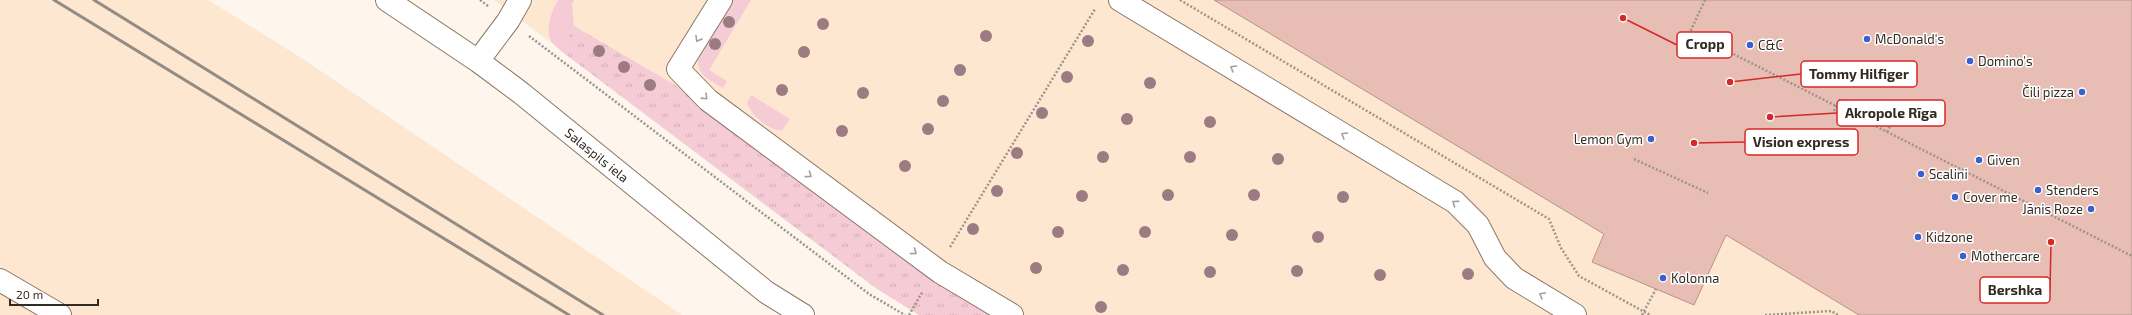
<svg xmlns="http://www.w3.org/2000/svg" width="2132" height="315" font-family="'Exo 2',sans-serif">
  <defs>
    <pattern id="grass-tufts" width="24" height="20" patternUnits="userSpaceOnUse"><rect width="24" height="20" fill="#f5cbd5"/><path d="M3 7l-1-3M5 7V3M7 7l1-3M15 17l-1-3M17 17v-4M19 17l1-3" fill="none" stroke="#d2aeb7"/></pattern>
  </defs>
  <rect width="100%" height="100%" fill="#fef5ec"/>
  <!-- built -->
  <path fill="#fee7d1" d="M0 0H208L303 59 682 315H0Z
    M494 0H2132V315H921L886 294Z"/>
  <!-- grass -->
  <path fill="url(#grass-tufts)" d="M574 26 675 85 857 223 1002 315H919L877 289 561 51Z"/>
  <!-- garden -->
  <path fill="#f5cbd5" d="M558 0H574L572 4 574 26 561 51C557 47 551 43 550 38 546 26 552 10 558 0Z
    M732 0H751L709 70 727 81 723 88C710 80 697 76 698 59Z
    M751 95 790 119 782 130C769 132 751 114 747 103Z"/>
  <!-- building -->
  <path fill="#e8beb4" stroke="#b2948d" d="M1214 0H2132V315H1859L1726 235 1694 305 1592 262 1604 234Z"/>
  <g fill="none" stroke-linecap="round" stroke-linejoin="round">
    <defs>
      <path id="minor" d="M387 0 478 61 521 93 766 292 803 315
        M721 0 678 69 708 100 940 272 1012 315
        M1120 0 1455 202 1478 225 1495 258 1514 278 1575 315
        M478 61 508 21 520 0
        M0 280 60 315"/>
    </defs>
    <!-- minor casing -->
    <use href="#minor" stroke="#8c7865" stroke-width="24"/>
    <!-- path -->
    <path stroke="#9d948c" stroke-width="2.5" stroke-dasharray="2 2" stroke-linecap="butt" d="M480 0 488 6
      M1180 0 1549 219 1561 248 1579 276 1650 315
      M1705 0 1690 32 2132 256
      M529 36 869 294 905 315
      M1834 111 1840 99
      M1887 132 1891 124
      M1634 159 1708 193
      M950 247 1095 9
      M909 315 923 291
      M1642 315 1656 289
      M1765 315 1831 311 1838 315"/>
    <!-- minor -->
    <use href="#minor" stroke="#fff" stroke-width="22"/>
    <!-- rail -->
    <path stroke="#948b83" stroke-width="3" d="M54 0 569 315
      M94 0 603 315"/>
  </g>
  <!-- trees -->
  <g fill="#9d7b82">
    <circle cx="729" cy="22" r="6"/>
    <circle cx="823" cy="24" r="6"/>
    <circle cx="986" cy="36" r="6"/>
    <circle cx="1088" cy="41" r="6"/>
    <circle cx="715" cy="44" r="6"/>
    <circle cx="599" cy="51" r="6"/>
    <circle cx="804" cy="52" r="6"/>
    <circle cx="624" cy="67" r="6"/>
    <circle cx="960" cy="70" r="6"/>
    <circle cx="1067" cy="77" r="6"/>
    <circle cx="1150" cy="83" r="6"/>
    <circle cx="650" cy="85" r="6"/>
    <circle cx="782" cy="90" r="6"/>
    <circle cx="863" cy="93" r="6"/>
    <circle cx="943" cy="101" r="6"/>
    <circle cx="1042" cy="113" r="6"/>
    <circle cx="1127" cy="119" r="6"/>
    <circle cx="1210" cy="122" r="6"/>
    <circle cx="928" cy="129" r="6"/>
    <circle cx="842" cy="131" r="6"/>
    <circle cx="1017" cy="153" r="6"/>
    <circle cx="1103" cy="157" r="6"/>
    <circle cx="1190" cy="157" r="6"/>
    <circle cx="1278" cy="159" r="6"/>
    <circle cx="905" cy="166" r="6"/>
    <circle cx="997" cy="191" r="6"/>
    <circle cx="1168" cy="195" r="6"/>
    <circle cx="1254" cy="195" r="6"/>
    <circle cx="1082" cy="196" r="6"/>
    <circle cx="1343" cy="197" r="6"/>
    <circle cx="973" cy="229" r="6"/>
    <circle cx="1058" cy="232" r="6"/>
    <circle cx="1145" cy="232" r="6"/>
    <circle cx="1232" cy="235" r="6"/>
    <circle cx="1318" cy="237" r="6"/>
    <circle cx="1036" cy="268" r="6"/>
    <circle cx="1123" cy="270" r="6"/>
    <circle cx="1297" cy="271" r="6"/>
    <circle cx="1210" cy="272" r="6"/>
    <circle cx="1468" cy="274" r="6"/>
    <circle cx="1380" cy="275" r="6"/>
    <circle cx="1101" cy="307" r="6"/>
  </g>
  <!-- one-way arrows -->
  <defs><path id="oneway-chevron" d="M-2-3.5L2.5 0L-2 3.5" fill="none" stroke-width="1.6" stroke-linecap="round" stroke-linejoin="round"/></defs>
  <g stroke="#a39f9c">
    <use href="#oneway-chevron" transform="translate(698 39) rotate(120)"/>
    <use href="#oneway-chevron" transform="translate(1233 68) rotate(-149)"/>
    <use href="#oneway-chevron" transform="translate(705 97) rotate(44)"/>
    <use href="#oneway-chevron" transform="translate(1344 135) rotate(-149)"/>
    <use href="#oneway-chevron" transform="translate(809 175) rotate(36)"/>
    <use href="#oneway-chevron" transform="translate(1455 203) rotate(-144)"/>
    <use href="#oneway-chevron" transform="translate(914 252) rotate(37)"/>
    <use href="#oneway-chevron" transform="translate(1542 295) rotate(-149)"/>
  </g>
  <!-- markers -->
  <g fill="#3a5fd0" stroke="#fff" stroke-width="1.5">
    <circle cx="1867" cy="39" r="4"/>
    <circle cx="1750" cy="45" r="4"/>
    <circle cx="1970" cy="61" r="4"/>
    <circle cx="2082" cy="92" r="4"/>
    <circle cx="1651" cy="139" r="4"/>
    <circle cx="1979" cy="160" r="4"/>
    <circle cx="1921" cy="174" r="4"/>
    <circle cx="2038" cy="190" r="4"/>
    <circle cx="1955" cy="197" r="4"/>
    <circle cx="2091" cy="209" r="4"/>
    <circle cx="1918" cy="237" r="4"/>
    <circle cx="1963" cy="256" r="4"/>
    <circle cx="1663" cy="278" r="4"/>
  </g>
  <g text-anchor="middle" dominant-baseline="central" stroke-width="3" stroke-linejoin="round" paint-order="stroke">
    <!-- poi labels -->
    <g font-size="13" fill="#332a22" stroke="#fff" text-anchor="start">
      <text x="1875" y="39">McDonald's</text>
      <text x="1758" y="45">C&amp;C</text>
      <text x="1978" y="61">Domino's</text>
      <text x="2074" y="92" text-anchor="end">Čili pizza</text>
      <text x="1643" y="139" text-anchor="end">Lemon Gym</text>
      <text x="1987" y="160">Given</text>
      <text x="1929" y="174">Scalini</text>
      <text x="2046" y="190">Stenders</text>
      <text x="1963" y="197">Cover me</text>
      <text x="2083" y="209" text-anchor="end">Jānis Roze</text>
      <text x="1926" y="237">Kidzone</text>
      <text x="1971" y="256">Mothercare</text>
      <text x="1671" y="278">Kolonna</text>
    </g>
    <!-- street labels -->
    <g font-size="13" fill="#332a22" stroke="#fff">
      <text transform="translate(597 155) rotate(39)">Salaspils iela</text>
    </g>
  </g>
  <!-- callouts -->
  <path fill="none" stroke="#d62828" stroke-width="1.5" d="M1623 18L1677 45M1730 82L1801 74M1770 117L1837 113M1694 143L1745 142M2051 242L2050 290"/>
  <g fill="#d62828" stroke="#fff" stroke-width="1.5">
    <circle cx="1623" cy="18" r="4"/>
    <circle cx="1730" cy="82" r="4"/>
    <circle cx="1770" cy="117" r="4"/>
    <circle cx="1694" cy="143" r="4"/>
    <circle cx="2051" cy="242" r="4"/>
  </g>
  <g fill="#fff" stroke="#d62828" stroke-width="1.5">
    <rect x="1677" y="32" width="55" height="26" rx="4"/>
    <rect x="1801" y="61" width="116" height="26" rx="4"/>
    <rect x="1837" y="100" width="108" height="26" rx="4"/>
    <rect x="1745" y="129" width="113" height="26" rx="4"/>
    <rect x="1980" y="277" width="70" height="26" rx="4"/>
  </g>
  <g font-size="14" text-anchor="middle" font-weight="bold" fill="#332a22">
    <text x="1705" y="49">Cropp</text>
    <text x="1859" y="79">Tommy Hilfiger</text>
    <text x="1891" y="118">Akropole Rīga</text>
    <text x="1801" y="147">Vision express</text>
    <text x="2015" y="295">Bershka</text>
  </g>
  <!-- scale -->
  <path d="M10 299v6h88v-6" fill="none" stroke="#332a22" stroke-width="2"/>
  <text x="16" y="299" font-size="12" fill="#332a22" stroke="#ffffff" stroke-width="3" paint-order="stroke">20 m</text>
</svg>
